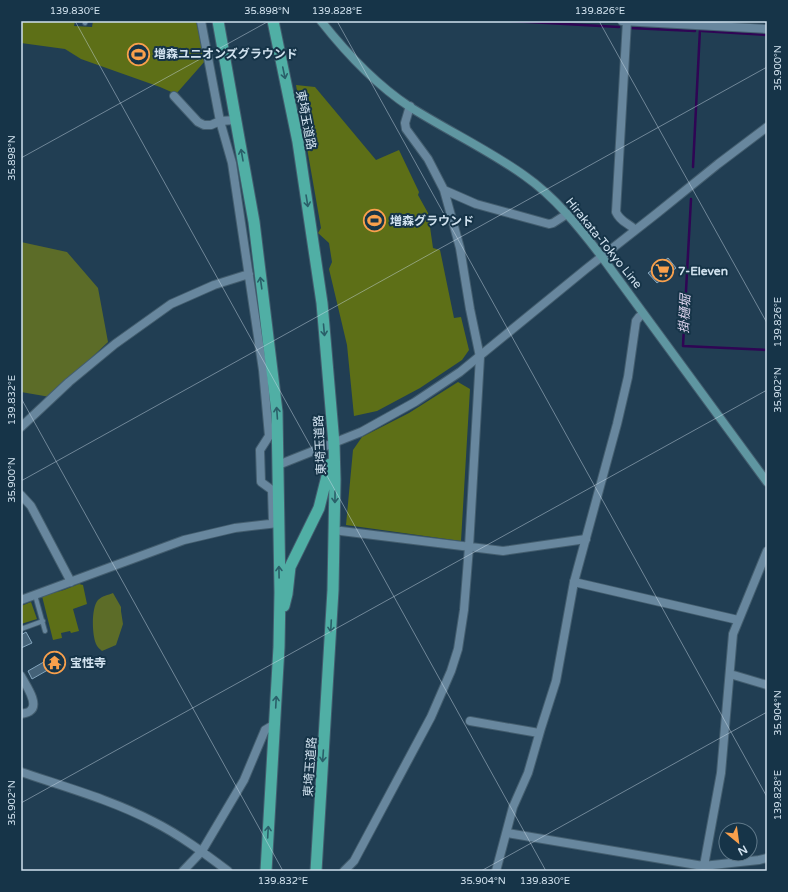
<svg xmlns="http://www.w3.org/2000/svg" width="788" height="892" font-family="'Varela Round','Noto Sans JP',sans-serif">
  <rect width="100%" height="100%" fill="#213e53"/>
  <!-- green -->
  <path fill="#5d6f17" d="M21 21H75L74 26 92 27 93 21H196L205 61 176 94 160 87 81 59 65 49 21 43Z
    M296 85 315 87 376 160 399 150 419 192 418 195 428 213 433 248 440 250 454 318 461 317 469 350 462 360 420 388 377 411 354 416 347 345 329 269 332 262 329 243 318 233 321 228Z
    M458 382 470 389 461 541 346 525 353 450 362 437 409 413Z
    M79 584 83 585 87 604 73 609 79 631 71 633 70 631 61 633 62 638 53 640 42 596 64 590Z
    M31 602 37 619 21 624V606Z"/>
  <!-- forest -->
  <path fill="#5c6c28" d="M21 242 67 252 98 288 108 342 50 397 21 392Z
    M113 593 121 607V611L123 624 116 645 102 651C100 649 97 647 96 644 92 635 91 608 98 600 102 596 108 595 113 593Z"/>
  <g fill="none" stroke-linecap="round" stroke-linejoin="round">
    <!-- stream -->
    <path stroke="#2f0554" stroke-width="2.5" d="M511 21 619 27
      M630 28 695 31
      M702 31 767 35
      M693 167 700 29
      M691 199 683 346 767 350"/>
  </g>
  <!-- building -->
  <path fill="#446278" stroke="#84a5bd" d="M668 258 676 268 657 283 648 273Z
    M26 632 32 643 21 648V635Z
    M57 651 63 662 59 664 61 667 55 670 53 667 32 679 28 671 49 659 47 656Z"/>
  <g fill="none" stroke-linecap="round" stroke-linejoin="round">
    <defs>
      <path id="service" d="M85 23 86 21
        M35 595 45 631
        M21 629 43 621"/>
      <path id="minor" d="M201 21 220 121 232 163 263 370 269 436 260 450 261 482 272 490 273 523
        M622 21 767 29
        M174 96 198 122 204 125H211L220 121 236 120
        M410 106 405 123 406 129 428 159 444 190 476 204 549 224 553 223 567 214
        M444 190 460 248 470 309 480 357 469 547
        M21 427 69 382 115 344 171 304 214 285 249 274
        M21 495 31 506 71 582
        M341 531 503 551 586 539
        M574 582 738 620
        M21 600 184 540 235 528 278 523
        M730 674 767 685
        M21 676C25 684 40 704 30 711 28 713 24 713 21 714
        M470 721 539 733
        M21 772C65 787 112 800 154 822 180 835 204 853 228 871
        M507 833 703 866 759 860 767 858
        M202 851 244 780 265 730 275 724
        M703 871 721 773 733 634 767 551"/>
      <path id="tertiary" d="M627 21 616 212C621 223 628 222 635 230
        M278 465 361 432 415 402 460 372 586 269 656 214 718 164 767 127
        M183 871 202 851
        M344 871 354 861 431 717 451 671 458 649 464 610 469 547
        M496 871 513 807 528 773 541 728 556 681 574 582 617 424 628 377 636 321 639 317 643 314"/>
      <path id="secondary" d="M321 21C347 54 375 84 410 107 448 131 489 150 525 176 555 197 579 227 602 257L767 482"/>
      <path id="trunk" d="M218 21 254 222 277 412 280 592 279 647 266 871
        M273 21 298 142 322 303 334 444 335 480 333 590 316 871
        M284 606 287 594 290 567 319 508 330 464"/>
    </defs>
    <!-- service casing -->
    <use href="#service" stroke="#435d6e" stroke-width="6"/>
    <!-- minor casing -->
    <use href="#minor" stroke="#435d6e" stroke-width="10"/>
    <!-- tertiary casing -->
    <use href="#tertiary" stroke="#435d6e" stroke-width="10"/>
    <!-- secondary casing -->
    <use href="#secondary" stroke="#435d6e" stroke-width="10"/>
    <!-- trunk casing -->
    <use href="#trunk" stroke="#435d6e" stroke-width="13"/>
    <!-- service -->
    <use href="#service" stroke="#68879e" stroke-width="4"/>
    <!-- minor -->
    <use href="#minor" stroke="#68879e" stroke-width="8"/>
    <!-- tertiary -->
    <use href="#tertiary" stroke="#68879e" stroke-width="8"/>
    <!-- secondary -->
    <use href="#secondary" stroke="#5f96a1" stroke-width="8"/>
    <!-- trunk -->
    <use href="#trunk" stroke="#50afa5" stroke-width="11"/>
  </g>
  <!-- one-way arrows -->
  <defs><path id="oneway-shaft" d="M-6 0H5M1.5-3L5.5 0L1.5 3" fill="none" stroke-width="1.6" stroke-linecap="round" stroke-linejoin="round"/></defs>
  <g stroke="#2a5f69">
    <use href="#oneway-shaft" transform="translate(284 73) rotate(78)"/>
    <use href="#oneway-shaft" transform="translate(242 155) rotate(-100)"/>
    <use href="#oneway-shaft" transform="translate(307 201) rotate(81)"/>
    <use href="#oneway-shaft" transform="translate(261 283) rotate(-98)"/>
    <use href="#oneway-shaft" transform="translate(324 330) rotate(85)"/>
    <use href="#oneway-shaft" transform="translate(277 413) rotate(-94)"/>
    <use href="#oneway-shaft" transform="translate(335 497) rotate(91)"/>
    <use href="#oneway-shaft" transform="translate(279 572) rotate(-91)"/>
    <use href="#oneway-shaft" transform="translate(331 626) rotate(93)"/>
    <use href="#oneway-shaft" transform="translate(276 702) rotate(-87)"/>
    <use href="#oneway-shaft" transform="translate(323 756) rotate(94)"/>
    <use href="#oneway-shaft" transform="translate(268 832) rotate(-87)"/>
  </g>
  <!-- ticks -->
  <path fill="none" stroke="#d0e1ee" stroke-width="1" stroke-opacity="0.45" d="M75 21 546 871M337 21 767 797M599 21 767 323M21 158 269 21M21 398 283 871M21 481 767 67M21 803 767 390M481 871 767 712"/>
  <!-- icons -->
  <defs>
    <symbol id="stadium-ring" viewBox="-11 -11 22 22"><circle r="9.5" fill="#163448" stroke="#f9a04c" stroke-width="1.5"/><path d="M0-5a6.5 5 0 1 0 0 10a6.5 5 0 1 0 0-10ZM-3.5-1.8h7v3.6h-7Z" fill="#f9a04c"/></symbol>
    <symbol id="supermarket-ring" viewBox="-11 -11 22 22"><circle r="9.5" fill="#163448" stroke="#f9a04c" stroke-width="1.5"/><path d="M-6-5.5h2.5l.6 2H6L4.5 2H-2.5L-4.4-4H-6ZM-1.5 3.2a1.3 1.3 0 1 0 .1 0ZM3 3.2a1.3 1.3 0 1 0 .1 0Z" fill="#f9a04c"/></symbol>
    <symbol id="temple-ring" viewBox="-11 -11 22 22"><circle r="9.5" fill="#163448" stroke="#f9a04c" stroke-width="1.5"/><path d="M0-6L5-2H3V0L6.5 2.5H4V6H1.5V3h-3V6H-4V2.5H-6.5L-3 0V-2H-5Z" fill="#f9a04c"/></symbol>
  </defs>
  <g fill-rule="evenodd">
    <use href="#stadium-ring" x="126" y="42" width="25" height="25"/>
    <use href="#stadium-ring" x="362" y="208" width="25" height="25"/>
    <use href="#supermarket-ring" x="650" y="258" width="25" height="25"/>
    <use href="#temple-ring" x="42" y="650" width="25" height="25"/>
  </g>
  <g text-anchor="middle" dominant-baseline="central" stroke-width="4" stroke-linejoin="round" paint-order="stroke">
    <!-- poi labels -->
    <g font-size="12" font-weight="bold" fill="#d0e1ee" stroke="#163448" text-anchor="start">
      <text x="154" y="54">増森ユニオンズグラウンド</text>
      <text x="390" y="221">増森グラウンド</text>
      <text x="678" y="271">7-Eleven</text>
      <text x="70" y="663">宝性寺</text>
    </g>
    <!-- street labels -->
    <g font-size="12" fill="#d0e1ee" stroke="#163448">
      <text transform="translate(306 120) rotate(79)">東埼玉道路</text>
      <text transform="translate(604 243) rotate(51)">Hirakata-Tokyo Line</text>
      <text transform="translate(320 445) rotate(-93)">東埼玉道路</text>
      <text transform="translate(310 767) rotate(-86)">東埼玉道路</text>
    </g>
    <!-- water labels -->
    <g font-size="13" font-style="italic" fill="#dcd3ed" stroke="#163448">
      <text transform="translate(685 314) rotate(-87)">掛樋堀</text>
    </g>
  </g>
  <!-- border -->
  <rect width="788" height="892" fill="none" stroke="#163448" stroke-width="44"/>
  <!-- north arrow -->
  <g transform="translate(738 842) rotate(151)"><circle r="19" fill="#163448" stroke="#60798a"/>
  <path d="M0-3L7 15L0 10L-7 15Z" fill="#f9a04c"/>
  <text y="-6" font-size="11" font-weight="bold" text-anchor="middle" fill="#d0e1ee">N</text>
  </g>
  <rect x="22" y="22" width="744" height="848" fill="none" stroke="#d0e1ee" stroke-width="1.5"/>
  <g font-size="10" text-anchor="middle" fill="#d0e1ee">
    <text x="75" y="14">139.830°E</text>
    <text x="267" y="14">35.898°N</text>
    <text x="337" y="14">139.828°E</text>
    <text x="600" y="14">139.826°E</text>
    <text transform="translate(777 68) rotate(-90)" y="4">35.900°N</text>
    <text transform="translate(11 158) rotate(-90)" y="4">35.898°N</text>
    <text transform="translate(777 322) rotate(-90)" y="4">139.826°E</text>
    <text transform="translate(777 390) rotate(-90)" y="4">35.902°N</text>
    <text transform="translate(11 400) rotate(-90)" y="4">139.832°E</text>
    <text transform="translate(11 480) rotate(-90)" y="4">35.900°N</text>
    <text transform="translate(777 713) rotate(-90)" y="4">35.904°N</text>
    <text transform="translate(777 795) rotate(-90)" y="4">139.828°E</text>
    <text transform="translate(11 803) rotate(-90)" y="4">35.902°N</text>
    <text x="283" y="884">139.832°E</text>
    <text x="483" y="884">35.904°N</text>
    <text x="545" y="884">139.830°E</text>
  </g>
</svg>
